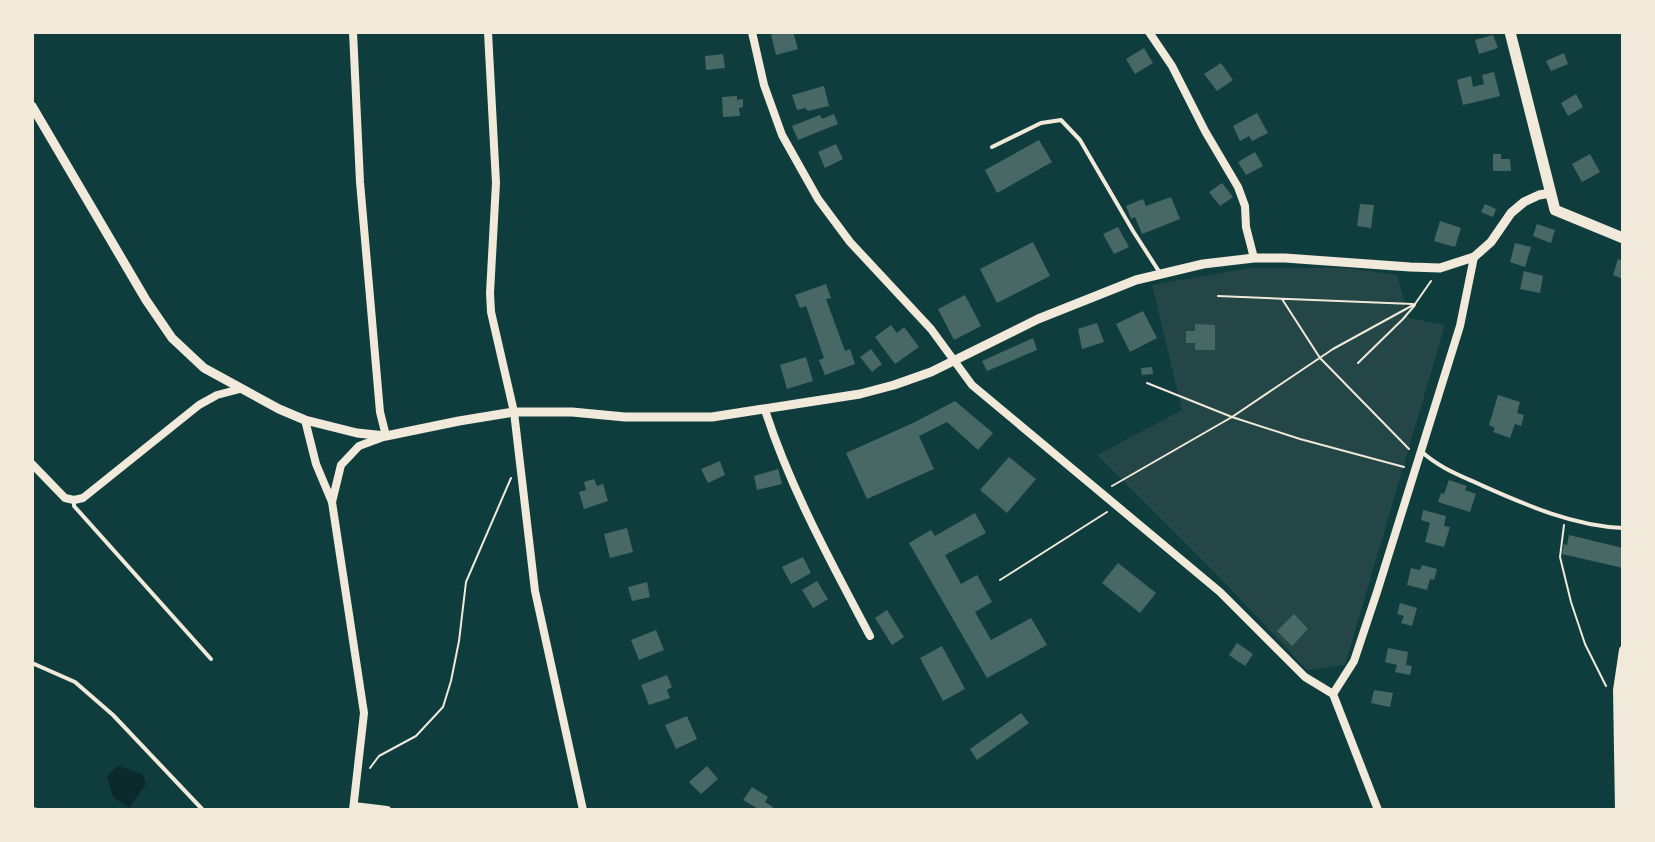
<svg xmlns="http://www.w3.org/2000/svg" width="1655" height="842" font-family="Barlow,sans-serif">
  <rect width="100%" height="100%" fill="#0f3d3e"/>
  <!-- green -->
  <path fill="#244646" d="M1251 268H1345L1397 275 1409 318 1445 325 1345 665 1307 670 1225 583 1097 455 1182 410 1152 285Z"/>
  <!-- water -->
  <path fill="#0a2a2b" d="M118 766 143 774 146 784 129 808 113 797 107 776Z"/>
  <!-- building -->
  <path fill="#486865" d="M780 32H793L798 49 776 55 771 35Z
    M1493 35 1498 48 1479 54 1475 40Z
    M1144 48 1153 63 1135 74 1126 59Z
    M1564 53 1568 64 1551 71 1546 61Z
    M723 54 725 68 706 70 705 56Z
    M1221 63 1233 80 1217 91 1204 74Z
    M1494 72 1500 96 1463 105 1457 80 1471 76 1473 87 1484 84 1482 75Z
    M824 86 829 106 808 111 805 108 797 110 792 95Z
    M1576 94 1583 107 1568 116 1561 103Z
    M737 96V100L743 99V107L739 108 740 116 723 117 722 97Z
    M1257 113 1268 133 1252 141 1249 136 1240 141 1233 126Z
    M834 114 838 124 798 140 792 126 820 115 822 119Z
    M1039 140 1052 162 997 193 985 170Z
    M836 144 843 159 825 168 818 152Z
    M1255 152 1263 166 1246 175 1238 162Z
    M1493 154H1501V159H1510L1511 171H1493Z
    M1590 154 1600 172 1582 182 1572 164Z
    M1222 183 1233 197 1220 206 1209 192Z
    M1171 197 1180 219 1142 234 1135 217 1131 219 1126 206 1143 199 1146 206Z
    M1360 204 1374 205 1371 228 1357 226Z
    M1485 204 1496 209 1493 217 1481 212Z
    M1440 221 1461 228 1455 247 1434 241Z
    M1537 224 1555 230 1551 243 1533 236Z
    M1118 227 1129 247 1114 254 1103 234Z
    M1033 242 1050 276 997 303 980 269Z
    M1515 243 1531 247 1525 267 1510 262Z
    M1618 259 1623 261V279L1613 275Z
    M1524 271 1543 276 1540 293 1520 289Z
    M826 284 831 298 826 299 845 351 850 349 855 364 825 375 819 360 824 358 806 306 800 308 795 295Z
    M965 295 981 326 954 340 938 309Z
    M1143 311 1157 338 1130 352 1116 324Z
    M1097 323 1104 342 1082 349 1078 329Z
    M1195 324 1215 325V350H1195V343H1186V331H1195Z
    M891 325 897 333 904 327 919 347 895 364 875 337Z
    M1033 338 1037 350 987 371 982 361Z
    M871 349 882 364 872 372 860 357Z
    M806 357 813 381 787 389 780 365Z
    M1152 367 1153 374 1142 375 1141 368Z
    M1498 395 1520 402 1517 413 1524 415 1521 426 1515 424 1510 438 1493 432 1495 428 1489 425Z
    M955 401 993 433 978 450 947 422 919 436 934 469 867 499 846 453 913 423Z
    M1009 457 1036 479 1007 513 980 490Z
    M720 461 725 475 708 483 701 469Z
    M778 469 782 484 757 490 754 476Z
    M594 479 597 486 603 484 608 501 584 509 579 492 586 490 584 482Z
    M1449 480 1467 486 1465 490 1476 494 1470 512 1438 502 1441 493 1444 494Z
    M1423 510 1446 516 1444 526 1450 527 1444 547 1425 542 1430 523 1421 520Z
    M975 513 986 533 945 555 961 584 977 575 992 602 975 612 991 640 1031 618 1047 645 987 678 909 543 931 530 935 536Z
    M627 528 633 552 610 558 604 534Z
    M1569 535 1623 548V568L1562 554 1564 544 1567 545Z
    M803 557 811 573 791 584 782 567Z
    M1118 563 1156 593 1140 613 1102 583Z
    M1422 565 1437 569 1434 580 1430 579 1427 590 1407 585 1411 568 1420 570Z
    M817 581 828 599 813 608 802 590Z
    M647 582 650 597 632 601 628 587Z
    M1400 603 1417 608 1412 626 1401 623 1404 616 1397 614Z
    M887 610 904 637 892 645 875 618Z
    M1294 614 1308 629 1292 646 1277 631Z
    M656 630 664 650 639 660 631 640Z
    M1237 643 1253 654 1245 666 1229 655Z
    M942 646 965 689 943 701 920 658Z
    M1388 648 1408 652 1406 665 1412 666 1410 675 1395 672 1397 665 1385 662Z
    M667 675 672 687 667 690 670 698 649 705 641 685Z
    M1374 690 1393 693 1390 707 1371 703Z
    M1021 713 1029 723 977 760 970 749Z
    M687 716 697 739 676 749 665 725Z
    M707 766 718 779 701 794 689 782Z
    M752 787 768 797 765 802 773 807 771 810 764 809 760 810 743 800Z"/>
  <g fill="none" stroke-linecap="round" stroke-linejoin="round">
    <!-- path -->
    <path stroke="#f1e9da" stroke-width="2" d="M1218 296 1413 304
      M1282 299 1320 358 1409 449
      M1358 363 1403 319 1415 305
      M1147 383 1232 417 1300 439 1404 467
      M1112 486 1232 417 1333 349 1415 304 1431 281
      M1564 525 1560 557 1571 602 1585 644 1606 686
      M1000 580 1107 512
      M370 768 379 756 416 736 443 707 451 681 459 641 466 582 511 478"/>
    <!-- service -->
    <path stroke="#f1e9da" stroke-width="4" d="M992 147 1041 123 1061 120 1080 140 1133 231 1160 273
      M1422 452C1440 468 1459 475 1481 485 1526 505 1573 526 1623 528
      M74 502V506L211 659
      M32 663 75 682 113 715 203 810
      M32 809 37 810"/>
    <!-- minor -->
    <path stroke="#f1e9da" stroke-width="8" d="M488 32 496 183 490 293 491 312 514 412 535 591 583 810
      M752 32 764 85 782 135 818 199 850 242 931 329 972 385 1220 592 1305 677 1333 694
      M1149 32 1172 66 1205 131 1238 187 1245 206 1246 227 1254 258
      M765 410C791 490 831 562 870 636
      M305 420 316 464 332 502 364 713 353 810
      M32 464 65 498 74 500 83 498 199 405 217 395 240 389
      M332 502 341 465 359 446 386 436 380 412 360 182 353 32
      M1333 694 1354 661 1377 592 1460 326 1474 257
      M1333 694 1378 810
      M354 806 387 810
      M1619 810 1617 690 1623 650"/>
    <!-- tertiary -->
    <path stroke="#f1e9da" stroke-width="9" d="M32 106 146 300 172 338 204 368 279 409 305 420 357 433 386 436 459 421 514 412H572L625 417H712L860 394 894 385 931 372 1038 319 1136 280 1203 264 1254 258H1285L1410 267 1440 268 1474 257 1491 242 1511 213 1524 202 1539 195 1551 193"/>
    <!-- secondary -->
    <path stroke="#f1e9da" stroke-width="11" d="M1510 32 1555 210 1623 238"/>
  </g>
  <!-- border -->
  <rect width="1655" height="842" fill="none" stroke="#f1e9da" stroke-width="68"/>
</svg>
